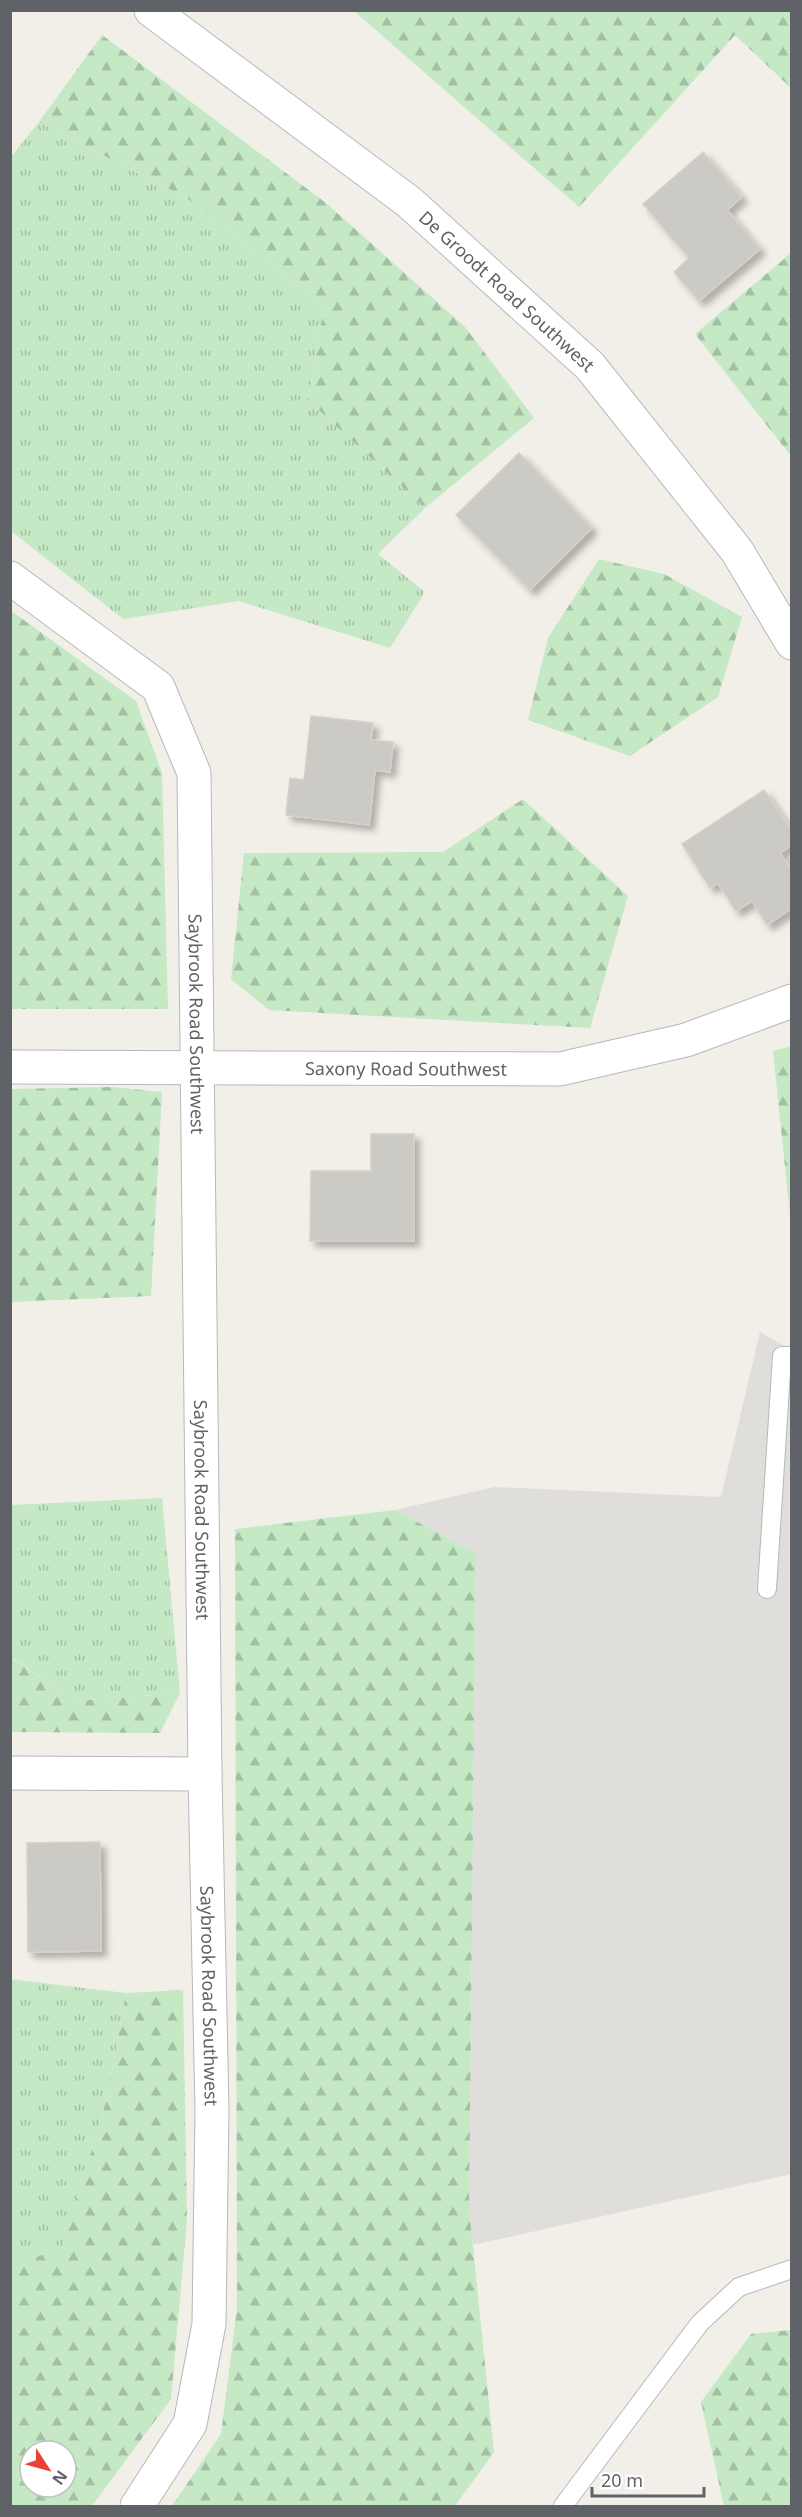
<svg xmlns="http://www.w3.org/2000/svg" width="802" height="2517" font-family="'Noto Sans',sans-serif">
  <defs>
    <pattern id="grass-tufts" width="24" height="20" patternUnits="userSpaceOnUse" patternTransform="scale(1.5)"><rect width="24" height="20" fill="#c5e8c5"/><path d="M3 7l-1-3M5 7V3M7 7l1-3M15 17l-1-3M17 17v-4M19 17l1-3" fill="none" stroke="#a3c0a4"/></pattern>
    <pattern id="forest-firs" width="22" height="20" patternUnits="userSpaceOnUse" patternTransform="scale(1.5)"><rect width="22" height="20" fill="#c5e8c5"/><path d="M5 1l3.5 6h-7zM16 11l3.5 6h-7z" fill="#a3c0a4"/></pattern>
    <filter id="shadow"><feDropShadow dx="5.5" dy="5.5" stdDeviation="3" flood-color="#0004"/></filter>
  </defs>
  <rect width="100%" height="100%" fill="#f1efe8"/>
  <!-- industrial -->
  <path fill="#e0deda" d="M760 1332 791 1350V2174L473 2245 469 2208 476 1553 395 1510 494 1487 721 1497Z"/>
  <!-- grass -->
  <path fill="url(#grass-tufts)" d="M39 122 188 199 324 307 308 400 425 508 378 554 425 592 390 648 239 601 123 619 11 531 10 158Z
    M162 1498 180 1693 75 1701 11 1657 10 1505Z
    M10 1979 126 1993 107 2098 64 2245 11 2270Z"/>
  <!-- forest -->
  <path fill="url(#forest-firs)" fill-rule="evenodd" d="M354 11H791V88L735 35 579 207Z
    M102 35 326 203 465 327 534 418 425 508 308 400 324 307 188 199 39 122Z
    M791 253V456L695 334Z
    M599 559 664 574 742 617 718 697 630 756 528 720 548 638Z
    M10 610 136 701 162 773 168 1009H11Z
    M523 799 628 896 590 1028 269 1010 231 979 244 853 443 852Z
    M791 1046H792L791 1225 773 1051Z
    M112 1087 162 1092 151 1296 11 1302V1089Z
    M395 1510 476 1553 469 2208 494 2452 455 2506H172L221 2434 237 2308 235 1529Z
    M10 1657 75 1701 180 1693 160 1733 11 1732Z
    M183 1990 187 2220 171 2399 92 2506H11V2270L64 2244 107 2098 126 1993ZM30 2451H66V2487H30Z
    M791 2330V2506H724L701 2402 751 2334Z"/>
  <!-- building -->
  <path fill="#cccac5" stroke="#d6d1c6" stroke-width="1.5" filter="url(#shadow)" d="M703 152 742 197 727 210 760 249 699 301 674 272 689 258 643 204Z
    M519 453 592 528 530 590 456 515Z
    M311 716 373 723 371 740 393 742 390 772 375 770 369 825 286 815 290 778 304 780Z
    M764 790 792 831V845L780 853 792 871V908L767 925 752 901 736 911 718 883 710 888 682 844Z
    M371 1134H414V1241H310L311 1171H371Z
    M100 1842 101 1951 28 1952 27 1843Z"/>
  <g fill="none" stroke-linecap="round" stroke-linejoin="round">
    <defs>
      <path id="lane" d="M767 1589 782 1356H792
        M563 2506 700 2323 739 2287 792 2269"/>
      <g id="street">
        <path id="s1" d="M10 578 158 687 194 773 205 1774 212 2110 209 2324 190 2424 137 2506"/>
        <path id="s2" d="M10 1067 560 1069 686 1040 792 1001"/>
        <path d="M10 1773 205 1774"/>
      </g>
      <g id="secondary">
        <path id="s3" d="M151 10 409 202 590 366 737 551 792 643"/>
      </g>
    </defs>
    <!-- lane casing -->
    <use href="#lane" stroke="#b5b8bc" stroke-width="20"/>
    <!-- street casing -->
    <use href="#street" stroke="#b5b8bc" stroke-width="35"/>
    <!-- secondary casing -->
    <use href="#secondary" stroke="#b6babf" stroke-width="35"/>
    <!-- lane -->
    <use href="#lane" stroke="#fff" stroke-width="18"/>
    <!-- street -->
    <use href="#street" stroke="#fff" stroke-width="33"/>
    <!-- secondary -->
    <use href="#secondary" stroke="#fff" stroke-width="33"/>
  </g>
  <g text-anchor="middle" dominant-baseline="central" stroke-width="4.5" stroke-linejoin="round" paint-order="stroke">
    <!-- street labels -->
    <g font-size="18" fill="#5f6368" stroke="#fff">
      <text stroke="none"><textPath href="#s3" startOffset="454">De Groodt Road Southwest</textPath></text>
      <text stroke="none"><textPath href="#s1" startOffset="528">Saybrook Road Southwest</textPath></text>
      <text stroke="none"><textPath href="#s2" startOffset="396">Saxony Road Southwest</textPath></text>
      <text stroke="none"><textPath href="#s1" startOffset="1014">Saybrook Road Southwest</textPath></text>
      <text stroke="none"><textPath href="#s1" startOffset="1500">Saybrook Road Southwest</textPath></text>
    </g>
  </g>
  <!-- border -->
  <rect width="802" height="2517" fill="none" stroke="#5f6368" stroke-width="24"/>
  <!-- north arrow -->
  <g transform="translate(48 2469) rotate(126)"><circle r="28" fill="#ffffff" stroke="#bfc1c3" stroke-width="1.5"/>
  <path d="M0-4.5L10 22L0 15L-10 22Z" fill="#ea4335"/>
  <text y="-9" font-size="16" font-weight="bold" text-anchor="middle" fill="#5f6368">N</text>
  </g>
  <!-- scale -->
  <path d="M592 2487v9h112v-9" fill="none" stroke="#5f6368" stroke-width="3"/>
  <text x="601" y="2487" font-size="18" fill="#5f6368" stroke="#ffffff" stroke-width="4.5" paint-order="stroke">20 m</text>
</svg>
